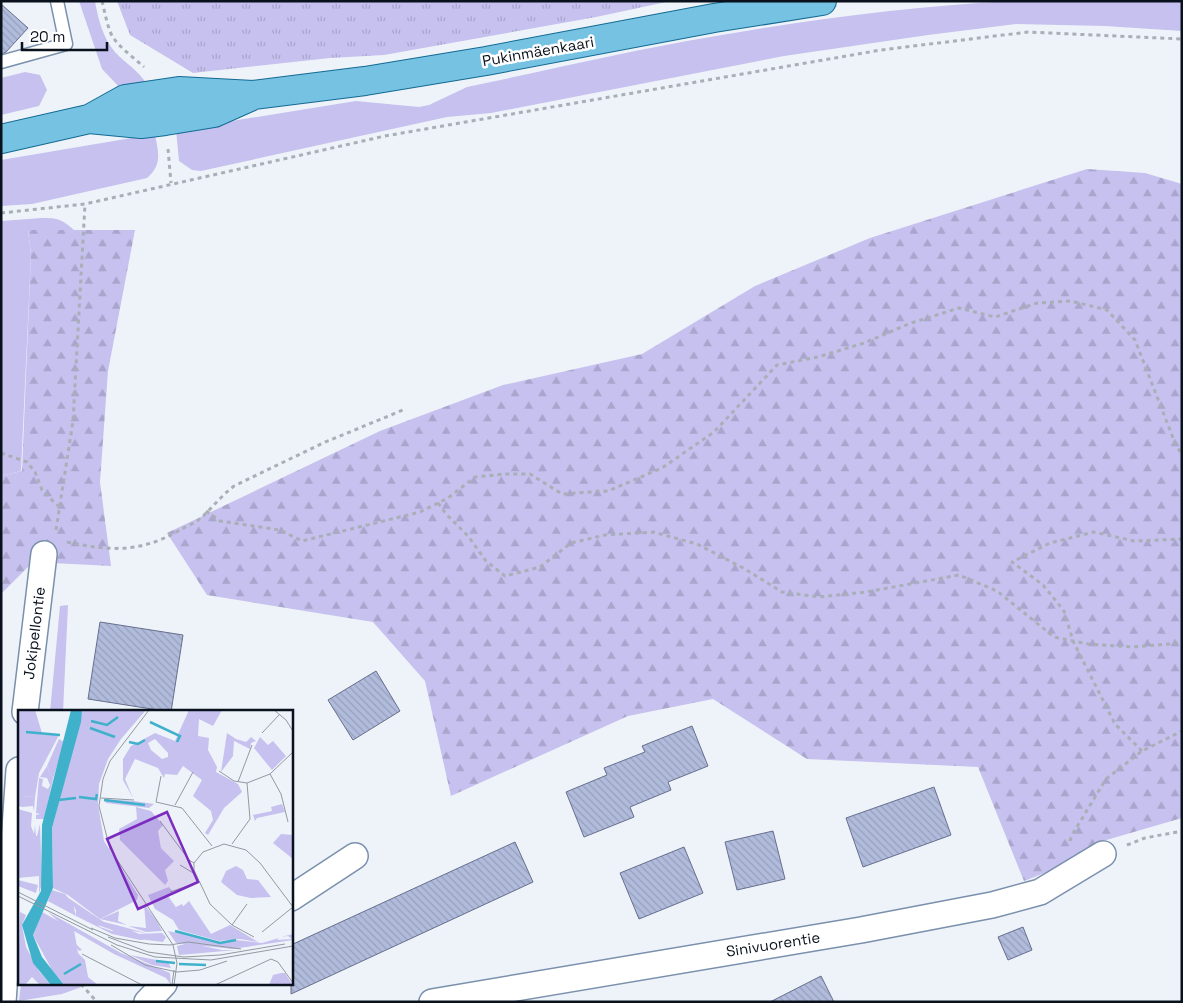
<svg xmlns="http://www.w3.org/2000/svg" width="1183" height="1003" font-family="'Space Grotesk',sans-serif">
  <defs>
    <pattern id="forest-firs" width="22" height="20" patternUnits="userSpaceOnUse" patternTransform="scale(1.25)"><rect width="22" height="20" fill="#c6c1ef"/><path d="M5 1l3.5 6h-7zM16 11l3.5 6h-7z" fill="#a9a5cc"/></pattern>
    <pattern id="park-tufts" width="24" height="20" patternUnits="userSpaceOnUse" patternTransform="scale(1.25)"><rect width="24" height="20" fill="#c6c1ef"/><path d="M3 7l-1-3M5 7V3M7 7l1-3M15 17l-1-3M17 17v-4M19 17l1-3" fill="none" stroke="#a9a5cc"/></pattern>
    <pattern id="building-back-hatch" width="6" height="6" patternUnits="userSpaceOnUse" patternTransform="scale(1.25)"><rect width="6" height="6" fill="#b1bbdc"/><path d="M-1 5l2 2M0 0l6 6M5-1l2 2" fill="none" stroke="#97a0bc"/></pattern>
  </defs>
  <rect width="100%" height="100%" fill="#eef3f9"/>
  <!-- grass -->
  <path fill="#c6c1ef" d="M79 1H95C98 19 103 38 115 52 125 63 138 70 146 83L122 90 102 69Z
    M1013 1H1182V31L1105 26 1016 24 928 35 784 56 491 113 447 117 201 171 192 170 179 161 176 130 356 101 419 107 429 105 467 87C549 70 632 50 716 36 814 19 914 6 1013 1Z
    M25 72 40 75 47 90 39 106 1 115V78Z
    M155 134C158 152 163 164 147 178L32 204 1 206V160Z
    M42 218C58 218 61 219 74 230L28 231 31 254 21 471 1 476V221Z
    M68 605 63 712H50L60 606Z
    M21 984H90L62 994 19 1001Z"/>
  <!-- forest -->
  <path fill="url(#forest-firs)" d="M1087 169 1145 173 1182 184V818L1103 841 1063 866 1024 881 978 767 807 759 713 699 628 716 451 796 425 681 373 622 207 595 167 533 380 431 503 385 642 354 755 286 870 238Z
    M28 230H135L108 371 100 482 111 566 33 562 1 594V476L22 471 31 254Z"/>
  <!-- park -->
  <path fill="url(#park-tufts)" d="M117 1H671L596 17 384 55 330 58 193 73 130 35Z"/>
  <!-- building -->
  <path fill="url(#building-back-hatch)" stroke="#666f8d" d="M1 4 28 28 6 52 1 54Z
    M100 622 183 635 171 712 88 699Z
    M376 671 400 711 353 740 328 700Z
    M692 726 708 766 668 782 671 790 630 807 634 817 584 837 566 792 607 775 604 768 645 752 642 746Z
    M934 787 951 835 863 867 846 818Z
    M773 831 785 879 737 890 725 842Z
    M515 842 533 882 291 994V945Z
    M684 847 703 893 639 919 620 873Z
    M1023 927 1032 950 1008 960 998 937Z
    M821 976 834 1002H770Z"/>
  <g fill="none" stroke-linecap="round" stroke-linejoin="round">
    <defs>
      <path id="service" d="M1 62 66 44 57 1"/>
      <path id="minor" d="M25 712 44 554
        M291 898 355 856
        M3 1002 19 770
        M147 1002 164 984
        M432 1002 861 930 992 905 1040 892 1103 854"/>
      <path id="primary" d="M89 119 141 124 165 121 214 113 250 97
        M1 139 89 119 125 99 179 91 253 95 365 81 486 61 714 18 822 1"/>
    </defs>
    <!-- service casing -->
    <use href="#service" stroke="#7a90ac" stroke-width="15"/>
    <!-- minor casing -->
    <use href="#minor" stroke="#7a90ac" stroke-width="28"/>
    <!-- primary casing -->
    <use href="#primary" stroke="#136a92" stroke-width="30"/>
    <!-- path -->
    <path stroke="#a9afb7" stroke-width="3" stroke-dasharray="4 4" stroke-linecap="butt" d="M102 1C105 13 107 25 112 36 120 48 133 57 144 67
      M168 149 171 183
      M1 213 85 204 385 136 881 50 1028 32 1182 39
      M1 453 27 462 35 472 42 490 58 506
      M438 503 446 514 468 536 486 561 505 576 540 567 571 543 605 535 653 532 697 544 745 569 782 592 819 597 866 592 959 575 997 591 1054 637 1088 644 1132 647 1182 643
      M206 511 220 521 280 530 302 541 420 512 448 498 475 477 505 474H530L562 494 608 491 662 468 714 432 777 365 818 357 864 343 911 323 959 308 995 317 1037 303 1071 301 1107 310 1135 340 1175 443 1182 455
      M56 530 73 421 85 204
      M67 542C109 551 140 553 178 531 185 527 195 523 201 518 213 507 221 496 234 486L323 443 403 410
      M1142 751 1115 724 1073 641 1064 611 1043 585 1012 562 1050 543 1094 532 1134 541 1182 539
      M1070 841 1072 835 1106 779 1142 751 1182 731
      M1127 845 1145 838 1182 831
      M81 984 97 1002"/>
    <!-- service -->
    <use href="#service" stroke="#fff" stroke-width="12"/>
    <!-- minor -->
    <use href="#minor" stroke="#fff" stroke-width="25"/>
    <!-- primary -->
    <use href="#primary" stroke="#75c2e3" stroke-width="28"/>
  </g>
  <g text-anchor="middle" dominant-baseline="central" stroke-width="5" stroke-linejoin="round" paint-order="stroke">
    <!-- street labels -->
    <g font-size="15" fill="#09121c" stroke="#fff">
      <text transform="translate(538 51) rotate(-10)">Pukinmäenkaari</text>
      <text transform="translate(34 633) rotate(-83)">Jokipellontie</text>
      <text transform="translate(773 944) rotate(-9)">Sinivuorentie</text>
    </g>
  </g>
  <!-- overview -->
  <g transform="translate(18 710)">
    <rect width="275" height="275" fill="#eef3f9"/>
    <path d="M29 56 35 69 26 109H18V105L22 104 18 103 21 68 25 69 24 76 30 79 32 75 29 68 22 67ZM4 86 17 87 16 101 15 96 4 97ZM86 89 116 91 136 94 131 98 88 93ZM0 99 14 103 13 116 16 124 17 115 18 126H0ZM148 185 160 201 171 191 193 224 212 215 240 232 222 229 201 231 161 220 155 210 137 199 132 189ZM49 187 74 204 71 205 82 217 94 221 102 216 131 224 110 220 126 230H122L94 224 58 206V200ZM126 194 139 211 144 221 128 222 110 216 128 218ZM101 201 100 211 109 215 82 209ZM30 202 103 243 152 263 153 275 148 268 96 244 56 221V232L64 240 61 241 40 211ZM150 221 202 232 218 230 244 233 261 228 259 230 274 229 270 226 263 227 275 224V230L215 239 158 233ZM171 233 204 240H218L161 245 159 236Z" fill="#c6c1ef"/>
    <path d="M171 0H204L195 16 181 9 180 26 191 28 190 40 199 57 198 62 220 74 224 82 206 98 190 125 187 123 195 110 193 101 175 86 184 70 165 56 159 65 147 64 146 68 140 58 117 49 107 69 115 88 105 70V49L113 36 137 23 157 31ZM137 29 150 43V47L144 49 133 40 130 33ZM209 23 218 29 228 32 233 27 238 31 233 33 232 39 216 31 215 46 203 62ZM41 29 46 32 35 69 29 56ZM118 97 133 101 145 115 140 121 143 138 156 151 147 160 150 171 147 175 102 130 101 119 119 109ZM22 114 24 173 21 184V166L0 168V126H19ZM0 170 20 175 18 183 0 176ZM151 177 156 183 150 186 158 197 164 194 166 198 160 201 148 185 133 191 130 185ZM34 180 47 184 55 194 58 206 30 191ZM74 204 86 212 102 216 100 222 68 211V206ZM110 219 121 224 144 223 148 227 145 232 121 229 106 225ZM158 222 188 229 193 233 160 230 157 228ZM112 245 150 252 153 258 134 255Z" fill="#c6c1ef" fill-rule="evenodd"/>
    <path d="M64 0H128L103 29 90 49 81 74 80 94 86 131 120 185 119 190 82 209 50 185 35 178 34 118ZM242 27 250 35 255 31 268 46 254 60 236 38ZM264 94 267 102 239 108 237 111 235 105 254 101 253 97ZM263 124 275 125V149L255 133ZM218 156 225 160 229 169 240 170 253 187 233 188 219 185 203 172 208 161ZM2 202 8 205 4 215 8 237 21 261 33 275H22L14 267 7 275H0ZM24 202 56 220 60 243 67 250 70 267 80 275H46L34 260 15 225ZM263 263H267L274 274 251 275 255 265Z" fill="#c6c1ef"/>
    <path d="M0 0H17L24 23 41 25 21 63 17 87 4 86V97L0 96ZM82 0H104L88 14 75 11Z" fill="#c6c1ef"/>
    <path d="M53 0H64L63 12 34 118 35 178 15 225 24 247 46 275H33L15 253 4 215 23 181 24 115Z" fill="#3fb1ca"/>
    <path fill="none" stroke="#3fb1ca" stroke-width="2.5" d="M73 11 89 15 100 7M132 12 162 26 159 32M72 18 97 27M8 22 42 25M111 32 120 34 127 30M61 87 78 89 79 84M40 90 58 88M86 90 127 95M157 221 202 233 218 230M138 251 157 253M161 254 188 255M46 264 63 254"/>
    <path fill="none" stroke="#9299a1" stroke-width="1" d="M131 0 92 51 85 69 81 96 92 139 155 235 159 253 156 275M256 0 268 10 275 21M244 23 261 5M201 61 216 71 229 73 252 64 275 42M252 64 263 84 270 112M143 66 138 92 164 98 194 136M220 72 234 35M83 88 116 90M157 95 175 62M142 111 171 150 176 153M214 134 232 109 229 73M162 155 177 164M0 182 75 220M152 182 181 172M0 186 99 235 137 247 193 250 275 236M214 215 229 194M73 218 97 228 131 234 152 235 170 232 223 239M244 222 275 197M90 227 130 242 166 247 202 245 267 234M236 227 214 215 192 194 176 160V153L185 142 206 134 228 140 242 153 275 197M93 235 127 255 159 262 182 260 209 251M64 244 124 275M154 275 156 260M197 275 253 249 260 252 275 273"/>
    <path fill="#7b2cbf" fill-opacity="0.15" stroke="#7b2cbf" stroke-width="2.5" d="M149 102 180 172 120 199 89 129Z"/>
    <rect width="275" height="275" fill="none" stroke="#09121c" stroke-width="2.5"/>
  </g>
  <!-- border -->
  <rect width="1183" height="1003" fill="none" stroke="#09121c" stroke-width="5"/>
  <!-- scale -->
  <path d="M22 42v8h85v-8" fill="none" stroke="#09121c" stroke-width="2.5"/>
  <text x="30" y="42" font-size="15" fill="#09121c" stroke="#ffffff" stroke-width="4" paint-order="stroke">20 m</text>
</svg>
